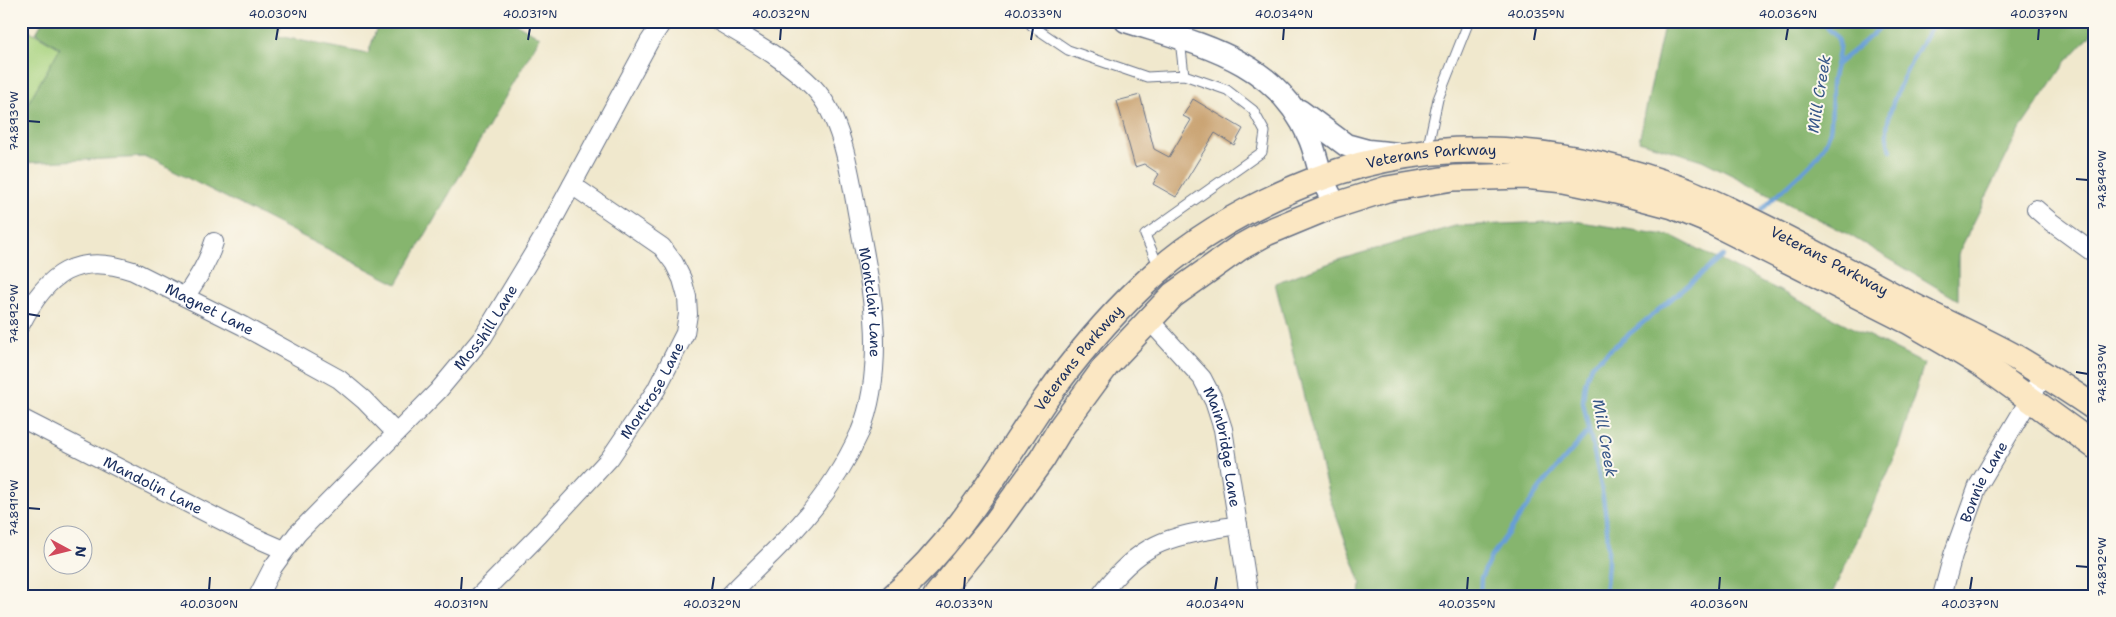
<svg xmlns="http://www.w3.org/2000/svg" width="2116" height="617" font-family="'Shantell Sans',sans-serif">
  <rect width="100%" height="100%" fill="#fbf7ec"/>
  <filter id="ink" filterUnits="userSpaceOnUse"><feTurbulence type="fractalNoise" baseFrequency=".02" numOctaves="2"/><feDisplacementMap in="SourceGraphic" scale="10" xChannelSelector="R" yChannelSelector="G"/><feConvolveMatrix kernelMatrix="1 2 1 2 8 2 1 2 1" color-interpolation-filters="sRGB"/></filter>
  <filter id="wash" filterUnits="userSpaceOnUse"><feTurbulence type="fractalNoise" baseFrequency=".0096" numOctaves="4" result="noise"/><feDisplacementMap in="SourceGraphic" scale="20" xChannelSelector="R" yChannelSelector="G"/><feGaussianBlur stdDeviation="1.12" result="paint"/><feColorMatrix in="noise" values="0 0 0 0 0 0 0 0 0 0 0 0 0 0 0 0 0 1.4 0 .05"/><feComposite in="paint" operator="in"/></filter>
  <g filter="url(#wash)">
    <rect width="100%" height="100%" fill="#f0e8cd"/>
    <!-- green -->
    <path fill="#a8d37f" stroke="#62816e" d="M21 26 60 48 21 115Z"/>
    <!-- forest -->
    <path fill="#86b56e" stroke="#507266" d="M43 21H282L278 36 368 54 379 21H511L540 37 397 284 146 157 21 163V115L60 48 36 33Z
      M1665 21H2095V30L2066 62 2020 129 1958 254V300L1846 233 1702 160 1639 141Z
      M1574 221 1672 236 1924 364 1896 455 1831 596H1360L1361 583 1329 496 1275 283 1341 259 1455 226Z"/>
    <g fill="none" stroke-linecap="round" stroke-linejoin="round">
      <!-- stream -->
      <path stroke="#689fd6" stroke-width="4.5" d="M1836 65C1853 50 1871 38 1886 21
        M1891 150C1873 120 1919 48 1935 21
        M1762 210C1784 184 1822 165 1830 130 1833 114 1831 99 1832 84 1833 71 1841 55 1839 42 1837 33 1826 31 1824 21
        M1480 596 1481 578 1491 557 1546 480 1589 431
        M1604 596C1617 531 1596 466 1583 402 1584 388 1585 378 1592 365L1723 256"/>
    </g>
    <g id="blocks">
      <!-- building -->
      <path fill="#c9a271" d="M1140 95 1154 149 1169 157 1191 120 1183 116 1193 99 1243 129 1234 145 1215 133 1176 197 1153 184 1159 174 1144 164 1135 167 1117 101Z"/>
    </g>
  </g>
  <g filter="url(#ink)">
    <use href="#blocks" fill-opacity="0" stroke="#667085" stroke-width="1"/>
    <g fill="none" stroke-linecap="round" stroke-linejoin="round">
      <defs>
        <path id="service" d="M1030 21 1031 25 1068 50 1147 77 1184 75 1227 90 1253 110 1265 132 1262 152 1145 235 1159 267
          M1180 40 1184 75
          M1427 151 1438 99 1469 21
          M2091 596 2095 591"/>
        <g id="minor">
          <path id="s1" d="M718 21C752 41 787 60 814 88 844 120 851 181 859 223 866 262 875 302 875 343 875 371 871 406 860 432 842 472 816 509 785 540 767 559 747 577 729 596"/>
          <path d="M2036 209 2051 222 2095 254"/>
          <path d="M185 297C197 279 208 263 214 242"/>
          <path id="s2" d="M1150 321 1202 378 1214 401 1223 429 1249 596"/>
          <path id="s3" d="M21 324C47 273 77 252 133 271L243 326 339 379 364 400 396 433"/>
          <path id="s4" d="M21 418 254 537 284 550"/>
          <path id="s5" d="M258 596 273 567 297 534 438 391 483 337 547 231 649 42 663 21"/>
          <path id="s6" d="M479 596 539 535 610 458 656 390 685 333 688 314 687 297 682 279 674 263 662 247 572 185"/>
          <path d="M1100 596C1143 538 1171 537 1238 525"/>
          <path id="s7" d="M1942 596 1953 555 1978 486 2044 375"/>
        </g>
        <path id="tertiary" d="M1126 21C1198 44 1276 59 1309 137 1315 150 1317 164 1322 177 1325 186 1330 195 1335 205
          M1300 111 1346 145 1368 151 1398 154"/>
        <g id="secondary">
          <path id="s8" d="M894 596C957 542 998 469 1044 401 1073 360 1106 320 1143 285 1185 244 1241 211 1295 188 1424 132 1556 142 1684 190 1702 197 1720 206 1737 214 1792 240 1845 269 1898 298 1937 319 1977 336 2015 357 2042 373 2069 390 2095 408"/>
          <path d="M936 596 995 524 1042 459 1062 426 1106 366 1173 295 1239 248 1266 233 1324 209 1387 189 1453 178 1524 176 1564 180 1616 191 1673 206 1712 222 1908 321 1946 343 1984 366 2095 446"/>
        </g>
      </defs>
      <!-- service casing -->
      <use href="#service" stroke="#667085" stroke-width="11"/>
      <!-- minor casing -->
      <use href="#minor" stroke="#667085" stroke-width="20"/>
      <!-- tertiary casing -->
      <use href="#tertiary" stroke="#667085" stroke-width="25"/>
      <!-- secondary casing -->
      <use href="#secondary" stroke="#667085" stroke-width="28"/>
      <!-- service -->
      <use href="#service" stroke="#fff" stroke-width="9"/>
      <!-- minor -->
      <use href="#minor" stroke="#fff" stroke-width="18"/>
      <!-- tertiary -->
      <use href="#tertiary" stroke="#fff" stroke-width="22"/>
      <!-- secondary -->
      <use href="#secondary" stroke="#fbe7c3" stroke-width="25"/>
    </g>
  </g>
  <!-- ticks -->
  <path fill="none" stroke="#1b2f5e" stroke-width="2" d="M276 40 278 28M528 40 530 28M780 40 781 28M1031 40 1033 28M1283 40 1284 28M1534 40 1536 28M1786 40 1788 28M2038 40 2039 28M28 121 40 122M2076 179 2088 180M28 314 40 316M2076 372 2088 374M28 508 40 509M2076 566 2088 567M209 590 210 577M461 590 462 577M712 590 714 577M964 590 965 577M1215 590 1217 577M1467 590 1468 577M1719 590 1720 577M1970 590 1972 577"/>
  <g text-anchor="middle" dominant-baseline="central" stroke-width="4" stroke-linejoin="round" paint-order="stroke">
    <!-- street labels -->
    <g font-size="15" fill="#1b2f5e" stroke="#fbf7ec">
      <text stroke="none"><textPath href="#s8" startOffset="722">Veterans Parkway</textPath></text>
      <text stroke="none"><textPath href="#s8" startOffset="1142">Veterans Parkway</textPath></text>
      <text stroke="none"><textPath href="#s1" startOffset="342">Montclair Lane</textPath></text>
      <text stroke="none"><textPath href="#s3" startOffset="225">Magnet Lane</textPath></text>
      <text stroke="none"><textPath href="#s5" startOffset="354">Mosshill Lane</textPath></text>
      <text stroke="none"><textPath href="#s8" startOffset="302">Veterans Parkway</textPath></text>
      <text stroke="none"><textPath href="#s6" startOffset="270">Montrose Lane</textPath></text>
      <text stroke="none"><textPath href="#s2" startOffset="150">Mainbridge Lane</textPath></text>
      <text stroke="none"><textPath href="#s7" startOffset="122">Bonnie Lane</textPath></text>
      <text stroke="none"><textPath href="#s4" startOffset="148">Mandolin Lane</textPath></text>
    </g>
    <!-- water labels -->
    <g font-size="16" font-style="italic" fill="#365688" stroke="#fbf7ec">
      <text transform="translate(1819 94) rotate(-81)">Mill Creek</text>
      <text transform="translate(1605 438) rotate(80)">Mill Creek</text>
    </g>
  </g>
  <!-- margin -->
  <rect width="2116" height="617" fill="none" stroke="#fbf7ec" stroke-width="55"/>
  <!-- north arrow -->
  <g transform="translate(68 550) rotate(97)"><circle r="24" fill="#fbf7ec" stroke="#a1a7b3"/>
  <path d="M0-4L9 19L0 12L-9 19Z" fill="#d1495b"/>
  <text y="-8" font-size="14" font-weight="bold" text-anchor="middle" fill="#1b2f5e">N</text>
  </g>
  <rect x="28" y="28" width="2060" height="562" fill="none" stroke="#1b2f5e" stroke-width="2"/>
  <g font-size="12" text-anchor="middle" fill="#1b2f5e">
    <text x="278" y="18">40.030°N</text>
    <text x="530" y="18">40.031°N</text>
    <text x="781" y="18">40.032°N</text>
    <text x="1033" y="18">40.033°N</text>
    <text x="1284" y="18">40.034°N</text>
    <text x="1536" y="18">40.035°N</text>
    <text x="1788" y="18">40.036°N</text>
    <text x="2039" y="18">40.037°N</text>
    <text transform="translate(14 121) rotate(-90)" y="4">74.893°W</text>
    <text transform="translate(2102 180) rotate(-90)" y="4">74.894°W</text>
    <text transform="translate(14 314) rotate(-90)" y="4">74.892°W</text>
    <text transform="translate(2102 374) rotate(-90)" y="4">74.893°W</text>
    <text transform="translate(14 508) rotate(-90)" y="4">74.891°W</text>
    <text transform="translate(2102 567) rotate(-90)" y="4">74.892°W</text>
    <text x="209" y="608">40.030°N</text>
    <text x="461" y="608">40.031°N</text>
    <text x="712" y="608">40.032°N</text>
    <text x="964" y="608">40.033°N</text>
    <text x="1215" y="608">40.034°N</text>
    <text x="1467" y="608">40.035°N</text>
    <text x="1719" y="608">40.036°N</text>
    <text x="1970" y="608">40.037°N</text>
  </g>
</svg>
